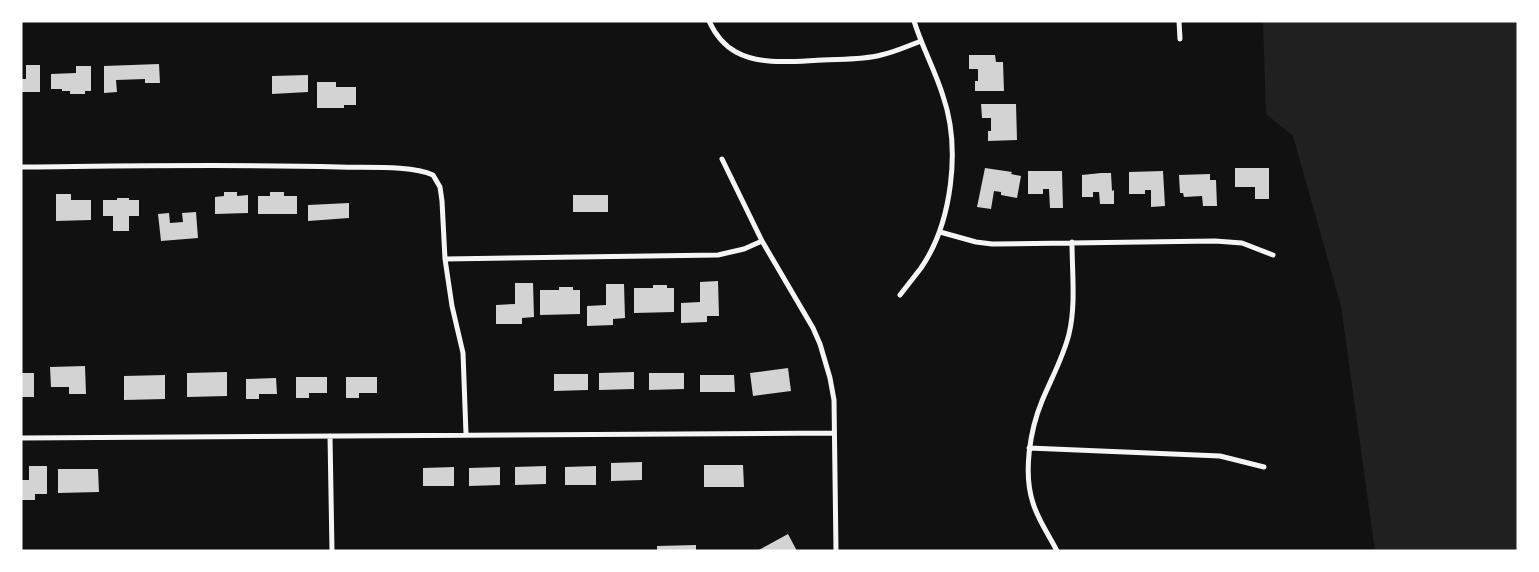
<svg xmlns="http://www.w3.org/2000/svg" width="1539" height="572" font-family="'Roboto Condensed',sans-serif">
  <rect width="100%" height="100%" fill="#111"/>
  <!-- green -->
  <path fill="#202020" d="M1263 21H1518V551H1375L1341 306 1293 136 1266 114Z"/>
  <!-- building -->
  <path fill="#d3d3d3" d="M969 55H995L996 62H1003L1004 91H975V81H978V69H969Z
    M159 64 160 83H145V79L116 80 117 92 104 93V66Z
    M26 65H40V92H21V79H26Z
    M76 66H91V91H85V94H70V91H62V89H51V74L76 73Z
    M308 75V92L272 94V76Z
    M317 82H336V87H356V105H344V108H317Z
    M981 104H1016L1017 140 988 141V131H991V118H982Z
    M985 168 1012 172 1011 174 1021 176 1017 198 1001 195V192L994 191 991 209 977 207Z
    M1235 168H1269V199H1255V187H1235Z
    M1028 171H1062L1063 208H1050L1049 189H1043V194H1028Z
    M1163 171 1165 206 1151 207V190H1145V194H1129V172Z
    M1101 173H1111L1112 191 1114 190V204H1100L1099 192H1093V197H1082V175Z
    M1210 174V180H1216L1217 206H1203L1202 196 1184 197 1183 193H1180L1179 175Z
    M224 192H237V196L248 195V213L215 214V197L224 196Z
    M270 192H284V196H297V214H258V196H270Z
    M56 194H71V200H91V220L56 221Z
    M573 195H608V212H573Z
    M117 198H129V200H139V216H129V231H113V216H103V200H117Z
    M349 203V218L308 221V205Z
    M196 212 198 238 161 241 158 214 169 213 170 223 183 222 182 213Z
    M718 281 719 316H707V322L681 323V303L700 302V282Z
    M515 283H533L534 317 522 318V324H496V305L515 304Z
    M606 284H624L625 318 613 319V325L587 326V306L606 305Z
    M653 285H667V288H674V312L634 313V288H653Z
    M559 287H573V290H580V314L540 315V290H559Z
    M85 366 86 394H69V387H51L50 367Z
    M788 368 791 391 753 396 750 373Z
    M227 372V396L187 397V373Z
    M634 372V389L599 390V373Z
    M21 373H34V397H21Z
    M649 373H684V389L649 390Z
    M554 374H588V390L554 391Z
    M165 375V399L124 400V376Z
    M700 375H734L735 392H700Z
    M296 377H327V393H309V398H296Z
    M346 377H377V393H359V398H346Z
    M276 378 277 394H259V399H246V379Z
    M642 462V480L611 481V463Z
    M704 465H743L744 487H704Z
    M29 466H47V494H35V500H21V480H29Z
    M546 466V484L515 485V467Z
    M596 466V485H565V467Z
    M454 467V486H423V468Z
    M500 467V485L469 486V468Z
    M58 469H98L99 492 58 493Z
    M788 534 797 551H757Z
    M696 545V551H657V546Z"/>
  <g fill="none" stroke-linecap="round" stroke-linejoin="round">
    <!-- minor -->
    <path stroke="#f5f5f5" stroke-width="5" d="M709 21C715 34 723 45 736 52 761 66 796 61 823 60 843 59 862 60 881 55 895 52 908 46 921 41
      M1179 21 1180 39
      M722 159 762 241 813 328 820 344 830 378 834 400 836 551
      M21 167C127 166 233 164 339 167 365 168 411 165 433 175L440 187 442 201 445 259 452 306 463 353 466 434
      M940 232 976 242 992 244 1215 241 1242 243 1273 255
      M445 259 718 255 744 249 762 241
      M900 295C907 286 914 277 921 268 952 223 961 148 943 96 935 70 922 47 914 21
      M330 436 332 551
      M21 438 834 433
      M1029 448 1220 456 1264 467
      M1057 551C1049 535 1038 520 1033 503 1023 473 1030 430 1042 401 1051 379 1063 358 1069 334 1076 305 1072 272 1072 242"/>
  </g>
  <!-- border -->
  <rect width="1539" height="572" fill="none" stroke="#ffffff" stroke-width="45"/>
</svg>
